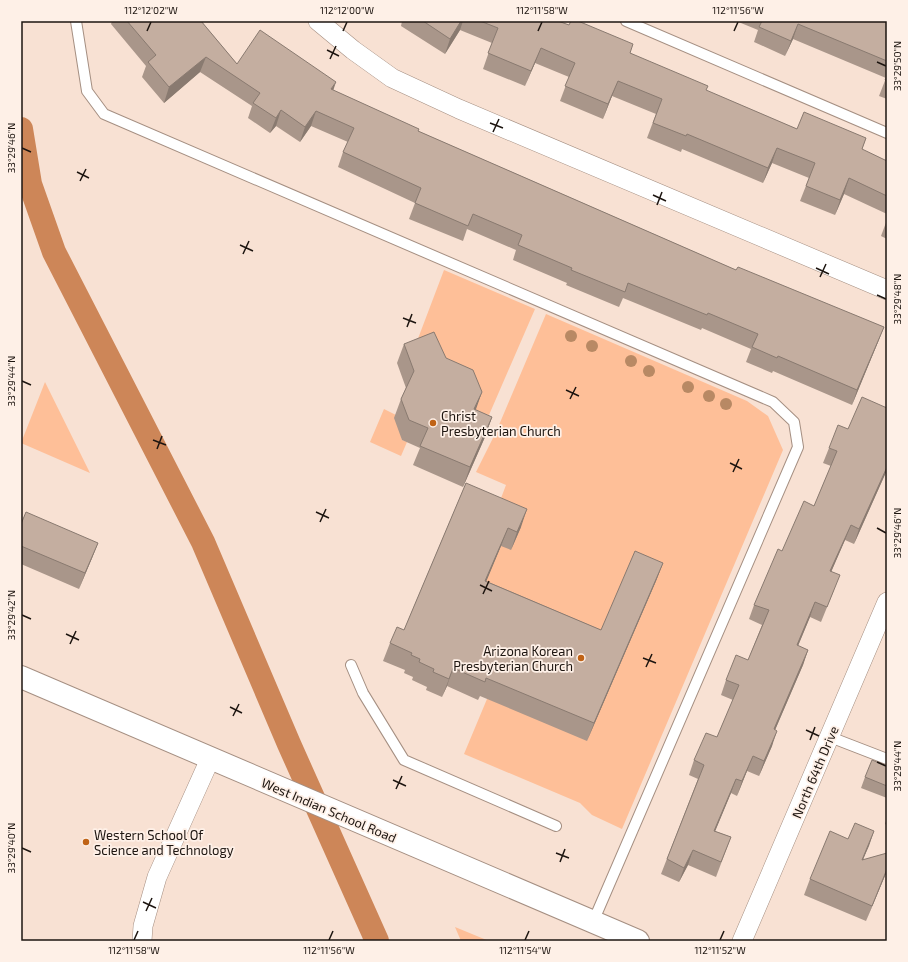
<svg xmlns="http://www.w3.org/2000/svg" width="908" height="962" font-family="'Exo 2',sans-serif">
  <rect width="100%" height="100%" fill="#f8e1d3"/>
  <!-- green -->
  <path fill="#febf98" d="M444 270 535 309 489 415 475 412 411 357Z
    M546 314 747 401 768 416 783 450 622 829 592 815 580 803 464 754 487 699 597 641 484 587 481 551 506 485 476 472 496 432Z
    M45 382 90 473 21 443Z
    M384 409 396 415 402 440 407 442 401 456 370 442Z
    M455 927 489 941H461Z"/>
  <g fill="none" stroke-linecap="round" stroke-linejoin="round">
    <!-- canal -->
    <path stroke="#cd8658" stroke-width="24" d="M21 129 30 184 54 252 203 542 289 744 377 941"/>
    <defs>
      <path id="service" d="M76 21 87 91 104 114 773 402 794 422 798 447 593 922
        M626 21 887 133
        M351 665 363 693 404 760 556 826
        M830 737 887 759"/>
      <path id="minor" d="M318 21 353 50 392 78 459 109 887 290
        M142 941 143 926 157 877 210 759
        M742 941 887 602"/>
      <path id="secondary" d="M21 677 638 941"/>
    </defs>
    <!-- service casing -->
    <use href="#service" stroke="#a58f82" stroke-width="12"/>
    <!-- minor casing -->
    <use href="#minor" stroke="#a58f82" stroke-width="20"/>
    <!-- secondary casing -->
    <use href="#secondary" stroke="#a58f82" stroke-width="24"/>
    <!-- service -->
    <use href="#service" stroke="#fff" stroke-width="10"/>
    <!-- minor -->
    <use href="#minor" stroke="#fff" stroke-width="19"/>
    <!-- secondary -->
    <use href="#secondary" stroke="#fff" stroke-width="22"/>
  </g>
  <!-- trees -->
  <g fill="#b88964">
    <circle cx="571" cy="336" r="6"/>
    <circle cx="592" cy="346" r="6"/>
    <circle cx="631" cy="361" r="6"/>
    <circle cx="649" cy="371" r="6"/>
    <circle cx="688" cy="387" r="6"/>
    <circle cx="709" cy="396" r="6"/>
    <circle cx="726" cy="404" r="6"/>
  </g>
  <!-- wall -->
  <path fill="#a9968a" d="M112 21H201L237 64 333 90 418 131 736 270 884 327 878 342 852 405 773 371 772 373 746 362 751 349 702 328 701 330 623 298 619 307 566 285 567 283 513 260 516 250 467 229 463 241 409 219 415 203 338 167 343 152 348 142 311 126 300 142 276 126 270 133 248 118 252 106 200 72 164 103 142 77 146 66 111 24Z
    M402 21H558L630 53 706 91 797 129 866 138 862 150 887 161V214L844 194 835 215 800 201 809 178 772 163 763 183 682 149 681 152 647 138 656 114 612 96 603 119 560 101 569 77 535 63 525 86 483 69 492 43 460 30 445 54 401 26Z
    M736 21H887V99L879 96 886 78 793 39 785 56 754 42 758 30Z
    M887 220V239L881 236Z
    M404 344 446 358 482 392 475 410 492 417 485 437 463 487 413 465 420 448 402 440 394 418 401 399 406 388 397 363Z
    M829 448 887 470 854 544 845 540 831 572 834 590 821 622 810 617 798 646 808 650 803 665 775 730 772 746 759 776 747 771 737 796 731 793 715 831 731 837 716 877 688 865 679 882 661 874 698 779 689 775 694 760 717 737 733 700 721 695 726 680 748 660 762 625 749 619 754 605 782 551 814 506 831 466 823 463Z
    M466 483 521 527 511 550 501 546 486 581 601 630 663 563 656 581 587 741 480 696 478 700 447 686 442 697 426 690 427 687 412 680 413 677 404 673 405 670 383 661 390 643 404 630Z
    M21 524 98 543 92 558 79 589 21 564Z
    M887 766V798L861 788 865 777Z
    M887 818V825L885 824Z
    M874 831 863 860 887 853V871L866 921 804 895 810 879 848 839Z"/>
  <!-- shaded-wall -->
  <path fill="#897a70" d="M461 21H463L460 30 445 54 450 39Z
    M798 24 793 39 785 56 791 41Z
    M541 48 535 63 525 86 531 71Z
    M206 57 200 72 164 103 169 87Z
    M618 81 612 96 603 119 608 104Z
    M336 82 331 97V89Z
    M281 110 276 126 270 133 276 118Z
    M316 111 311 126 300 142 305 127Z
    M777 148 772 163 763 183 768 168Z
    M849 178 844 194 835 215 840 200Z
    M884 327 878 342 852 405 857 390Z
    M482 392 475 412 474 409Z
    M492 417 485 437 463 487 470 467Z
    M887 467V470L854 544 859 529Z
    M527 509 521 527 511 550 517 532Z
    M851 525 845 540 825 586 830 571Z
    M508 528 501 546 479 599 485 581Z
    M98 543 92 558 79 589 85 573Z
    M663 563 656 581 587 741 594 723Z
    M815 602 810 617 792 660 797 645Z
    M808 650 803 665 769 744 774 729Z
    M453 668 447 686 442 697 449 679Z
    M777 731 772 746 759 776 764 761Z
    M753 756 737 796 742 781Z
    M736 779 731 793 709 846 714 831Z
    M874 831 869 846 856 875 862 860Z
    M693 850 688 865 679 882 684 868Z
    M887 869V871L866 921 872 906Z"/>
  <!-- building -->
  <path fill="#c4aea0" stroke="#897a70" d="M127 21H201L237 64 260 30 336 82 331 89 419 129 418 131 736 270 738 267 884 327 857 390 778 356 777 358 752 347 758 334 708 313 707 315 628 283 625 292 571 270 572 268 518 245 522 235 473 214 468 226 415 203 421 188 343 152 354 128 316 111 305 127 281 110 276 118 253 103 260 93 206 57 169 87 148 62 156 55Z
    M423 21H461L450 39Z
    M480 21H558L569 25 571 21H578L633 44 630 53 708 86 706 90 797 129 804 112 866 138 862 149 887 161V196L849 178 840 200 806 186 815 163 777 148 768 168 687 134 686 136 653 123 662 99 618 81 608 104 565 86 575 63 541 48 531 71 488 53 498 28Z
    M762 21H887V61L798 24 791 41 759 27Z
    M887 76V81L885 80Z
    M434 332 446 358 473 370 482 392 474 409 492 417 470 467 420 446 428 428 409 420 401 399 414 371 404 344Z
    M862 397 887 408V467L859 529 851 525 830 571 840 575 827 607 815 602 797 645 808 650 774 729 777 731 764 761 753 756 742 781 736 779 714 831 731 837 721 862 693 850 684 868 667 859 704 765 694 760 706 733 717 737 739 685 726 680 736 655 748 660 769 610 754 605 778 549 782 551 804 501 814 506 837 451 829 448 838 425 848 429Z
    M466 483 527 509 517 532 508 528 485 581 601 630 635 551 663 563 594 723 486 678 485 682 453 668 449 679 433 672 434 669 419 662 420 659 411 655 412 653 390 643 397 627 404 630Z
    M26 512 98 543 85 573 21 546V524Z
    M872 760 887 766V786L865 777Z
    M855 823 874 831 862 860 887 853V869L872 906 810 879 830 831 848 839Z"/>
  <!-- ticks -->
  <path fill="none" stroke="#1d1510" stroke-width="1.5" d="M147 31 151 22M343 31 347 22M538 31 542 22M734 31 738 22M327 50 339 56M330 59 336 46M877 62 886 66M490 123 503 128M493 132 499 119M22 148 31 152M77 172 89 178M80 181 86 169M653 195 666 201M657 205 662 192M240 245 253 251M243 254 249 241M816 268 829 274M820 277 826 264M877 295 886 299M403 318 416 323M407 327 412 314M22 381 31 385M566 390 579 396M570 399 576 387M153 440 166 445M157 449 162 436M730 463 742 469M733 472 739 459M316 512 329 518M320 522 326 509M877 528 886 533M480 585 492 591M483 594 489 581M22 615 31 619M66 634 79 640M70 644 76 631M643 658 656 663M646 667 652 654M230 707 242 713M233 716 239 704M806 730 819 736M810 740 815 727M877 762 886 766M393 780 406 786M396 789 402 776M22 848 31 852M556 853 569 858M560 862 565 849M143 902 156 908M146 911 152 898M134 940 138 931M329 940 333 931M525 940 529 931M720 940 724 931"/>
  <!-- markers -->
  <g fill="#c06316" stroke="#fef0e7" stroke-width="1.5">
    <circle cx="433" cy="423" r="4"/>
    <circle cx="581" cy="658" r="4"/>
    <circle cx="86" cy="842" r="4"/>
  </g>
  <g text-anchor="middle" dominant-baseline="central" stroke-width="3.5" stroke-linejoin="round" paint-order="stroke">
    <!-- poi labels -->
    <g font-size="13" fill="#1d1510" stroke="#fef0e7" text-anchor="start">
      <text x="441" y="416">Christ<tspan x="441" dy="15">Presbyterian Church</tspan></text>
      <text x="573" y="651" text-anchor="end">Arizona Korean<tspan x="573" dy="15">Presbyterian Church</tspan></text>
      <text x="94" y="835">Western School Of<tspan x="94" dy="15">Science and Technology</tspan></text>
    </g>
    <!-- street labels -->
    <g font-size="13" fill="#1d1510" stroke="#fef0e7">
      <text transform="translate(815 772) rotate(-67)">North 64th Drive</text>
      <text transform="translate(329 810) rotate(23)">West Indian School Road</text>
    </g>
  </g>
  <!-- border -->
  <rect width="908" height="962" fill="none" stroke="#fef0e7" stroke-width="44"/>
  <rect x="22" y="22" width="864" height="918" fill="none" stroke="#1d1510" stroke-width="1.5"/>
  <g font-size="10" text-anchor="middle" fill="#1d1510">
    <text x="151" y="14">112°12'02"W</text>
    <text x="347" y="14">112°12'00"W</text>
    <text x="542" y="14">112°11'58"W</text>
    <text x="738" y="14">112°11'56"W</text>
    <text transform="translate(897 66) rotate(-90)" y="4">33°29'50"N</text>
    <text transform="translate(11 148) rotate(-90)" y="4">33°29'46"N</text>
    <text transform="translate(897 299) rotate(-90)" y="4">33°29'48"N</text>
    <text transform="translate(11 381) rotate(-90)" y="4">33°29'44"N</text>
    <text transform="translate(897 533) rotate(-90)" y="4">33°29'46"N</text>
    <text transform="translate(11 615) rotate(-90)" y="4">33°29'42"N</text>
    <text transform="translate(897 766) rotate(-90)" y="4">33°29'44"N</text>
    <text transform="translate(11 848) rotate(-90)" y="4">33°29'40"N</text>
    <text x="134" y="954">112°11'58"W</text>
    <text x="329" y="954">112°11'56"W</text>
    <text x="525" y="954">112°11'54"W</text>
    <text x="720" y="954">112°11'52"W</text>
  </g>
</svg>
